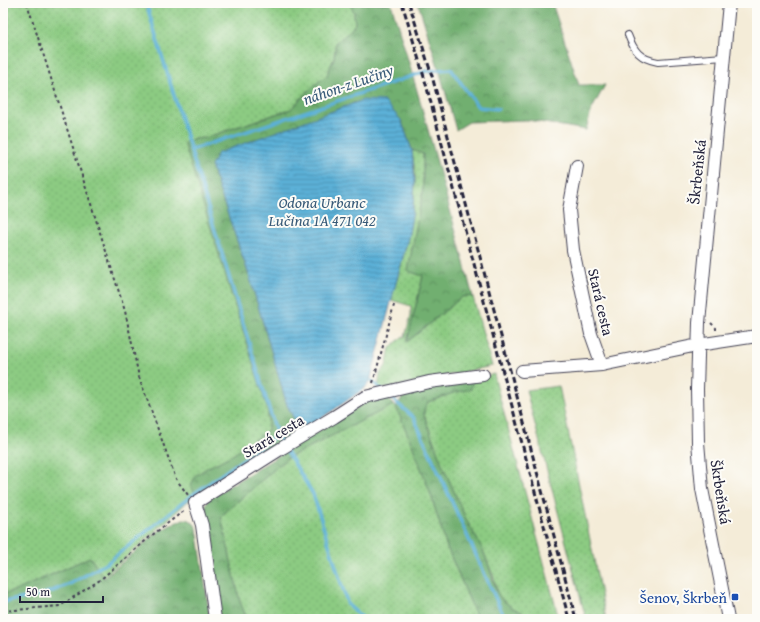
<svg xmlns="http://www.w3.org/2000/svg" width="760" height="622" font-family="'Gentium Book Plus',serif">
  <defs>
    <pattern id="grass-dots" width="8" height="8" patternUnits="userSpaceOnUse"><rect width="8" height="8" fill="#8ccb82"/><path d="M2 2h.1M6 6h.1" fill="none" stroke="#78ae71" stroke-width="1.8" stroke-linecap="round"/></pattern>
    <pattern id="forest-crowns" width="20" height="18" patternUnits="userSpaceOnUse"><rect width="20" height="18" fill="#71af70"/><path d="M2 6a3 3 0 1 1 6 0M12 15a3 3 0 1 1 6 0" fill="none" stroke="#5c8e5d"/></pattern>
    <pattern id="water-rules" width="6" height="5" patternUnits="userSpaceOnUse"><rect width="6" height="5" fill="#5bb0d7"/><path d="M0 2.5h6" fill="none" stroke="#4b8fb0"/></pattern>
  </defs>
  <rect width="100%" height="100%" fill="#fdfcf7"/>
  <filter id="ink" filterUnits="userSpaceOnUse"><feTurbulence type="fractalNoise" baseFrequency=".025" numOctaves="2"/><feDisplacementMap in="SourceGraphic" scale="8" xChannelSelector="R" yChannelSelector="G"/><feConvolveMatrix kernelMatrix="1 2 1 2 8 2 1 2 1" color-interpolation-filters="sRGB"/></filter>
  <filter id="wash" filterUnits="userSpaceOnUse"><feTurbulence type="fractalNoise" baseFrequency=".012" numOctaves="4" result="noise"/><feDisplacementMap in="SourceGraphic" scale="16" xChannelSelector="R" yChannelSelector="G"/><feGaussianBlur stdDeviation="0.9" result="paint"/><feColorMatrix in="noise" values="0 0 0 0 0 0 0 0 0 0 0 0 0 0 0 0 0 1.4 0 .05"/><feComposite in="paint" operator="in"/></filter>
  <g filter="url(#wash)">
    <rect width="100%" height="100%" fill="#f4ecd8"/>
    <!-- grass -->
    <path fill="url(#grass-dots)" stroke="#57765e" d="M3 3H350L354 13 355 24 349 31 336 42 334 58 327 75 311 88 291 109 237 127 205 138 192 139 268 411V430L234 454 205 469 196 497 187 502 158 529 103 577 90 557 18 590 3 594Z
      M412 150 423 154V190L408 271 423 276 407 342 462 297 466 296 473 297 492 366 378 390 380 373 386 366 390 348 403 336 405 337 411 315V306L391 300C402 262 414 223 415 183 416 172 413 161 412 150Z
      M494 374 497 387 559 619H534L513 608 501 599 497 592 494 578 482 548 466 519 442 464 424 415V409L428 402 453 393 471 389 472 380Z
      M559 386 606 619H586L526 390Z
      M393 405 396 407 413 447 431 495 446 545 475 613 474 619H247L240 602 221 516 286 459Z"/>
    <!-- forest -->
    <path fill="url(#forest-crowns)" stroke="#4a6856" d="M350 3H391C421 100 447 198 473 297L466 296 462 297 407 342 423 276 408 271 423 190V154L412 150 401 120 211 166 249 275 287 405 295 421 306 428 196 497 191 485 196 475 205 469 234 454 268 430V411L184 143 192 139 205 138 237 127 291 109 311 88 327 75 334 58 336 42 349 31 355 24 354 13Z
      M418 3H552L579 85H605L591 111 586 130 527 120 469 122 456 130 440 73Z
      M472 380 471 389 453 393 428 402 424 409V415L442 464 466 519 482 548 488 563 497 592 501 599 513 608 534 619H474L475 613 446 545 431 495 413 447 396 407 406 392Z
      M387 397 393 405 286 459 221 516 240 602 247 619H219L206 513V504L210 498 372 398Z
      M183 519C191 519 193 522 197 528L210 619H3V594L18 590 90 557 104 578 159 531Z"/>
    <!-- water -->
    <path fill="url(#water-rules)" stroke="#3e6989" d="M363 100 384 101 401 120 412 150 415 182 412 216 408 238 370 381 365 388 335 409 306 428 295 421 287 405 249 275 211 166 218 153Z"/>
    <g fill="none" stroke-linecap="round" stroke-linejoin="round">
      <!-- stream -->
      <path stroke="#5bb0d7" stroke-width="3.5" d="M146 3 277 435 313 494 348 605 364 619
        M191 150 427 71 451 69 478 107 498 109
        M372 381 382 390
        M387 394 414 418 505 619
        M3 602 42 595 70 584 107 563 191 496 277 435"/>
    </g>
  </g>
  <g filter="url(#ink)">
    <g fill="none" stroke-linecap="round" stroke-linejoin="round">
      <defs>
        <path id="service" d="M628 35C634 51 640 59 658 62L724 57"/>
        <path id="minor" d="M602 365 698 345 757 336
          M522 371 602 365 591 334 573 250 569 210 577 166
          M215 619 202 525 195 503 282 448 334 417 365 397 429 382 483 375
          M728 619 702 489 698 442 697 389 699 323 729 3"/>
      </defs>
      <!-- service casing -->
      <use href="#service" stroke="#424053" stroke-width="8"/>
      <!-- minor casing -->
      <use href="#minor" stroke="#424053" stroke-width="14"/>
      <!-- path -->
      <path stroke="#424053" stroke-width="2" stroke-dasharray="3 3" stroke-linecap="butt" d="M27 3 125 311 139 377 176 479 188 495
        M711 323 716 328V331
        M373 383 394 305
        M3 611 60 606 100 580 151 536 185 510"/>
      <!-- service -->
      <use href="#service" stroke="#fff" stroke-width="6"/>
      <!-- minor -->
      <use href="#minor" stroke="#fff" stroke-width="12"/>
      <!-- rail -->
      <path stroke="#22223b" stroke-width="3" stroke-dasharray="6 3" stroke-linecap="butt" d="M402 3 424 77 569 619
        M409 3 432 76 576 619"/>
    </g>
  </g>
  <!-- markers -->
  <rect fill="#1a4fb4" stroke="#fdfcf7" stroke-width="1.5" x="731" y="593" width="8" height="8" rx="2"/>
  <g text-anchor="middle" dominant-baseline="central" stroke-width="4" stroke-linejoin="round" paint-order="stroke">
    <!-- street labels -->
    <g font-size="15" fill="#22223b" stroke="#fdfcf7">
      <text transform="translate(697 172) rotate(-84)">Škrbeňská</text>
      <text transform="translate(601 302) rotate(77)">Stará cesta</text>
      <text transform="translate(273 436) rotate(-31)">Stará cesta</text>
      <text transform="translate(721 492) rotate(81)">Škrbeňská</text>
    </g>
    <!-- transit labels -->
    <g font-size="15" fill="#164399" stroke="#fdfcf7" text-anchor="end">
      <text x="727" y="597">Šenov, Škrbeň</text>
    </g>
    <!-- water labels -->
    <g font-size="16" font-style="italic" fill="#395b79" stroke="#fdfcf7">
      <text transform="translate(348 84) rotate(-19)">náhon-z Lučiny</text>
      <text x="322" y="202">Odona Urbanc<tspan x="322" dy="18">Lučina 1A 471 042</tspan></text>
    </g>
  </g>
  <!-- margin -->
  <rect width="760" height="622" fill="none" stroke="#fdfcf7" stroke-width="16"/>
  <!-- scale -->
  <path d="M20 596v6h83v-6" fill="none" stroke="#22223b" stroke-width="2"/>
  <text x="26" y="596" font-size="12" fill="#22223b" stroke="#fdfcf7" stroke-width="3" paint-order="stroke">50 m</text>
</svg>
